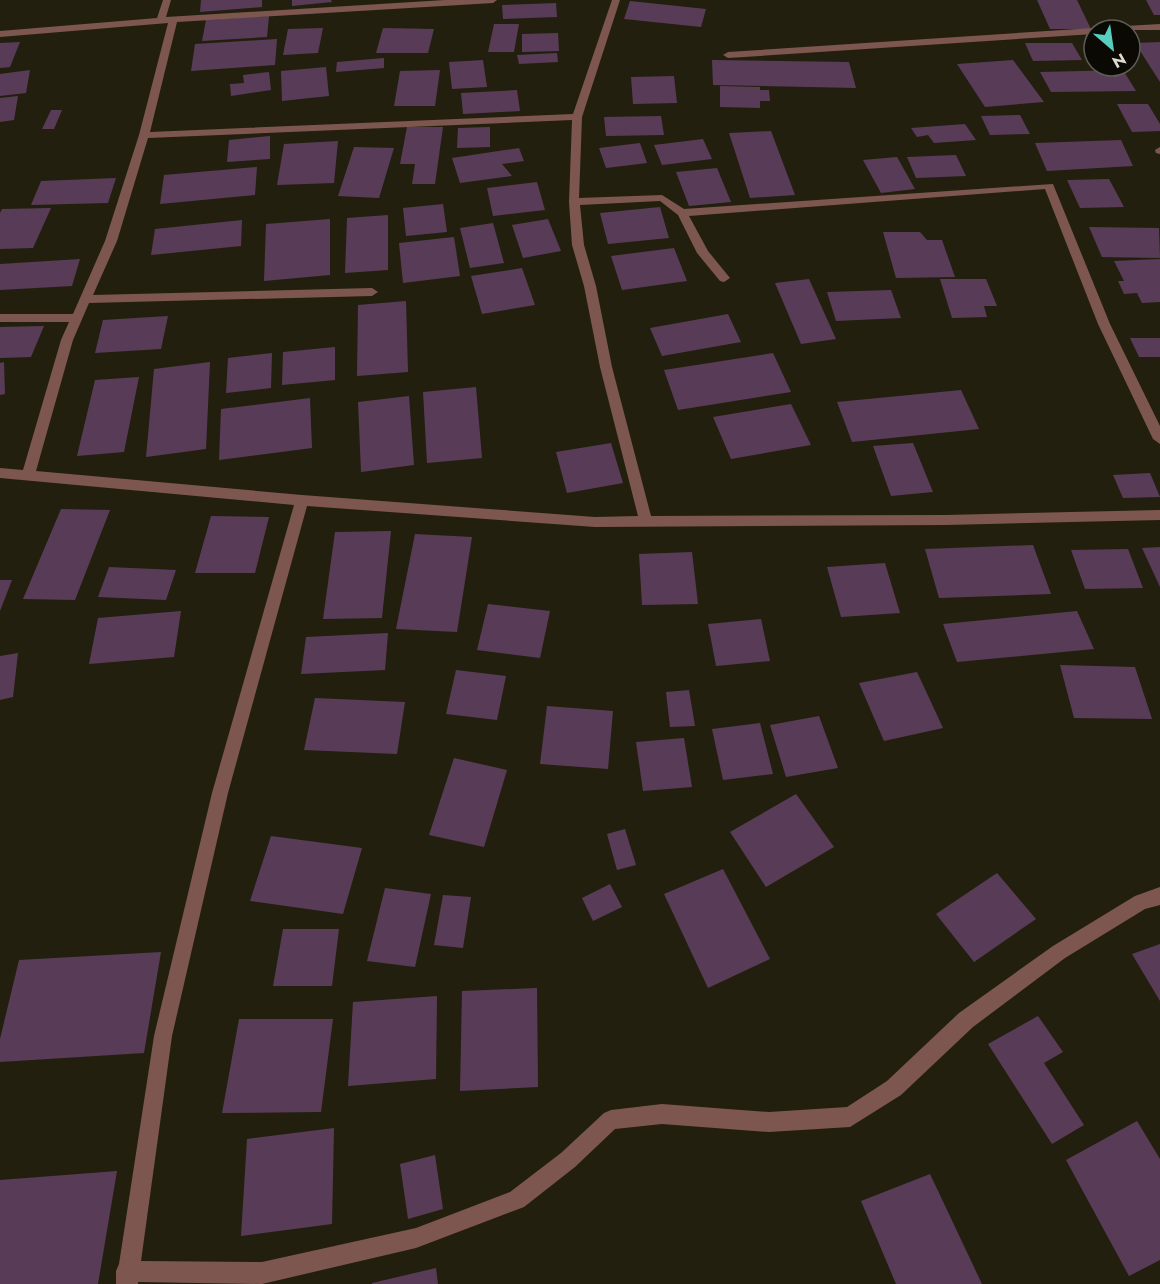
<svg xmlns="http://www.w3.org/2000/svg" width="1160" height="1284" font-family="Jost,sans-serif">
  <rect width="100%" height="100%" fill="#231f0e"/>
  <!-- building -->
  <path fill="#583c57" d="M201 0H262V7L200 12Z
    M292 0H331L332 2 292 6Z
    M1037 0H1077L1091 29H1050Z
    M1146 0H1160V15H1154Z
    M630 1 706 9 701 27 624 19Z
    M556 3 557 17 503 19 502 5Z
    M269 16 267 37 202 41 206 20Z
    M494 24H519L514 52H488Z
    M323 28 318 53 283 55 288 29Z
    M383 28 434 29 428 53H376Z
    M558 33 559 51 522 52V34Z
    M277 39 275 65 191 71 195 44Z
    M20 42 10 67 0 68V43Z
    M1160 42V82L1135 43Z
    M1025 43H1072L1082 60 1033 61Z
    M557 53 558 62 519 64 517 55Z
    M384 58V68L336 72 337 62Z
    M483 60 487 87 452 89 449 62Z
    M712 60 849 62 856 88 713 85Z
    M1013 60 1044 102 985 107 957 64Z
    M326 67 329 96 282 101 281 71Z
    M30 70 26 93 0 96V74Z
    M440 70 435 106H394L400 71Z
    M1123 70 1136 91 1051 92 1040 72Z
    M269 72 271 90 231 96 230 84 244 83 243 75Z
    M674 76 677 103 633 104 631 77Z
    M720 86 760 87V90H769L770 101H760V108L720 107Z
    M517 90 520 111 463 114 461 93Z
    M18 96 14 120 0 122V98Z
    M1117 104H1148L1160 124V131L1132 132Z
    M51 110H62L54 129H42Z
    M1020 115 1030 134 990 135 981 116Z
    M661 116 664 135 606 136 604 117Z
    M965 124 976 140 934 143 928 135 917 137 911 128Z
    M407 127H443L435 184H412L415 164H400Z
    M490 127V147L457 148 458 128Z
    M771 131 795 195 750 198 729 133Z
    M270 136V159L227 162 229 140Z
    M703 139 712 159 662 165 654 145Z
    M1121 140 1133 166 1047 171 1035 143Z
    M338 141 334 183 277 185 284 144Z
    M640 143 647 163 606 168 599 148Z
    M354 147 394 148 379 198 338 196Z
    M519 148 524 161 502 164 512 176 460 183 452 158Z
    M956 155 966 176 916 178 907 157Z
    M897 157 915 189 881 193 863 160Z
    M257 167 255 195 160 204 164 175Z
    M717 168 731 202 689 206 676 172Z
    M116 178 108 203 31 205 41 181Z
    M1109 179 1124 207 1080 208 1067 180Z
    M537 182 545 210 493 216 487 188Z
    M443 204 447 232 406 236 403 208Z
    M660 207 669 238 608 244 600 213Z
    M51 208 33 248 0 249V213L2 209Z
    M388 215V270L345 273 347 218Z
    M330 219V275L264 281 266 224Z
    M548 219 561 251 523 258 512 225Z
    M242 220 241 246 151 255 155 229Z
    M493 223 504 263 470 268 460 228Z
    M1089 227 1159 228 1160 258 1102 257Z
    M883 232H920L927 240H942L955 277 896 278Z
    M454 237 460 276 403 283 399 243Z
    M674 248 687 281 622 290 611 256Z
    M80 259 72 286 0 290V264Z
    M1160 259V302L1142 303 1137 293 1124 294 1118 281H1124L1114 261Z
    M522 268 535 305 482 314 471 276Z
    M809 279 836 339 801 344 775 283Z
    M940 279H986L997 306H984L987 317 952 318Z
    M891 290 901 318 836 321 827 292Z
    M406 301 408 372 357 376 358 305Z
    M728 314 741 342 662 356 650 328Z
    M168 316 161 349 95 353 103 320Z
    M44 326 31 357 0 358V327Z
    M1130 338H1160V357H1139Z
    M335 347V380L282 385 283 352Z
    M272 353 271 388 226 393 228 358Z
    M773 353 791 392 678 410 664 370Z
    M4 362 5 394 0 395V363Z
    M210 362 206 449 146 457 154 369Z
    M139 377 124 452 77 456 95 380Z
    M476 387 482 458 427 463 423 392Z
    M961 390 979 429 852 442 837 402Z
    M409 396 414 465 361 472 358 402Z
    M310 398 312 448 219 460 221 409Z
    M791 404 811 445 731 459 713 417Z
    M611 443 623 483 567 493 556 452Z
    M913 443 933 492 891 496 873 446Z
    M1150 473 1160 497 1123 498 1113 475Z
    M61 509 110 510 75 600 23 599Z
    M211 516 269 517 255 573H195Z
    M391 531 382 618 323 619 335 532Z
    M415 534 472 537 457 632 396 629Z
    M1033 545 1051 594 939 598 925 549Z
    M1160 547V587L1142 548Z
    M1128 549 1143 588 1085 589 1071 550Z
    M692 552 698 604 642 605 639 554Z
    M885 563 900 613 841 617 827 567Z
    M109 567 176 570 166 600 98 597Z
    M0 580H12L0 611Z
    M488 604 550 611 540 658 477 650Z
    M181 611 174 657 89 664 98 618Z
    M1077 611 1094 649 957 662 943 624Z
    M761 619 770 661 716 666 708 624Z
    M388 633 385 670 301 674 306 637Z
    M18 653 13 697 0 700V656Z
    M1060 665 1135 667 1152 719 1074 718Z
    M456 670 506 676 497 720 446 714Z
    M917 672 943 728 884 741 859 683Z
    M689 690 695 726 670 727 666 692Z
    M315 698 405 702 397 754 304 750Z
    M547 706 613 711 608 769 540 764Z
    M819 716 838 768 786 777 770 725Z
    M760 723 773 774 723 780 712 729Z
    M684 738 692 787 643 791 636 742Z
    M454 758 507 770 484 847 429 835Z
    M796 794 834 847 766 887 730 832Z
    M625 829 636 865 617 870 607 834Z
    M271 836 362 848 343 914 250 901Z
    M723 869 770 959 708 988 664 894Z
    M997 873 1036 919 974 962 936 914Z
    M610 884 622 907 593 921 582 898Z
    M385 888 431 894 415 967 367 961Z
    M443 895 471 897 463 948 434 945Z
    M283 929H339L332 986H273Z
    M1160 944V1001L1132 954Z
    M161 952 144 1053 0 1062V1039L19 960Z
    M537 988 538 1087 460 1091 462 991Z
    M437 996 436 1079 348 1086 353 1002Z
    M1038 1016 1063 1052 1044 1063 1084 1125 1052 1144 988 1044Z
    M239 1019H333L321 1112 222 1113Z
    M1137 1121 1160 1159V1260L1129 1276 1066 1160Z
    M334 1128 332 1224 241 1236 247 1139Z
    M435 1155 443 1209 408 1219 400 1164Z
    M117 1171 98 1284H0V1180Z
    M930 1174 982 1284H896L861 1201Z
    M436 1268 438 1284H372V1283Z"/>
  <g fill="none" stroke-linecap="round" stroke-linejoin="round">
    <!-- minor -->
    <path fill="#7d574f" fill-rule="evenodd" d="M163 0H171L166 17 445 0H497L493 3 177 22 150 132 573 114 612 0H620L582 117 579 198 662 195 684 209 1053 184 1110 324 1160 426V444L1153 439 1098 324 1045 189 689 216 708 251 730 278 724 282 720 281 697 253 678 215 660 201 580 205 584 245 596 286 612 367 651 516 946 515 1160 510V520L946 525 595 527 307 506 228 793 172 1036 141 1261 262 1262 416 1228 510 1192 561 1153 604 1113 611 1110 662 1104 769 1112 847 1107 887 1081 959 1013 1053 946 1135 896 1160 887V905L1145 909 1065 958 973 1027 901 1095 850 1127 769 1132 662 1124 615 1129 575 1167 524 1207 416 1248 262 1284 138 1282V1284H116V1271L119 1264 154 1036 212 793 294 505 0 478V468L23 470 61 340 69 322H0V314H73L105 241 139 135 168 23 0 37V31L157 18ZM572 120 569 202 572 245 584 286 600 367 638 516 595 517 302 495 36 471 73 340 89 303 372 296 378 292 372 288 93 295 117 241 148 138Z
      M1160 24V30H1103L1108 27Z
      M1094 28 1098 30H1094V34L728 58 723 55 728 52Z
      M1160 147V154L1156 153 1155 150Z"/>
  </g>
  <!-- north arrow -->
  <g transform="translate(1112 48) rotate(151)"><circle r="28" fill="#0a0904" stroke="#5f5d56" stroke-width="1.5"/>
  <path d="M0-4.5L10 22L0 15L-10 22Z" fill="#58cec0"/>
  <text y="-9" font-size="16" font-weight="bold" text-anchor="middle" fill="#dedcd1">N</text>
  </g>
</svg>
